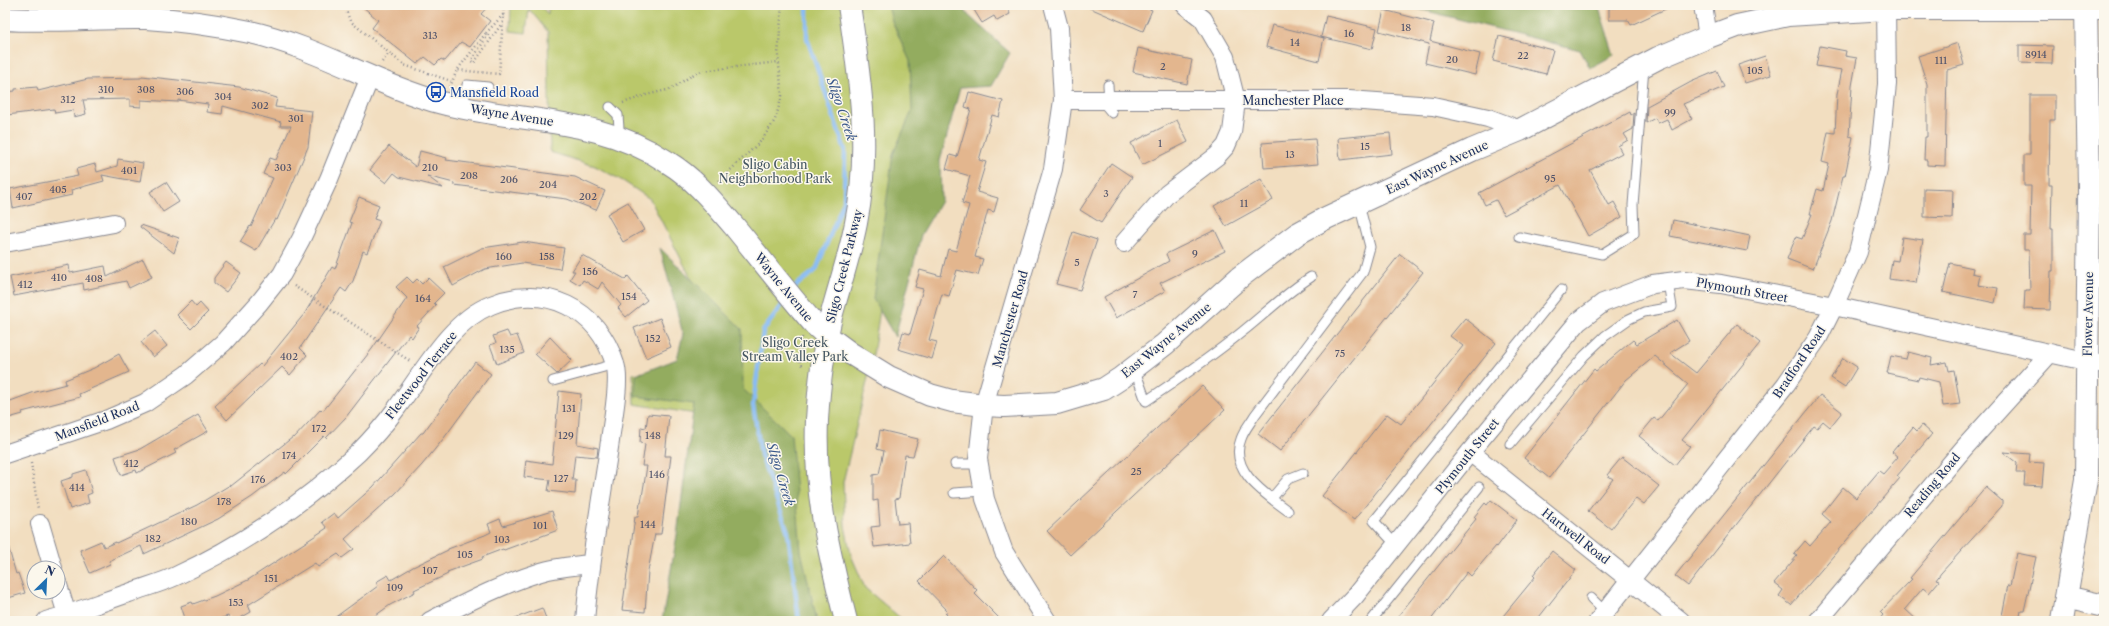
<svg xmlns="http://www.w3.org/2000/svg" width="2109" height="626" font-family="'Libre Caslon Text',serif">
  <rect width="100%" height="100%" fill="#fbf7ec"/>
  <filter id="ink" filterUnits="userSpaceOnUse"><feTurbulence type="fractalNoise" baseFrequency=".025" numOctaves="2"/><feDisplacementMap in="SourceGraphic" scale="8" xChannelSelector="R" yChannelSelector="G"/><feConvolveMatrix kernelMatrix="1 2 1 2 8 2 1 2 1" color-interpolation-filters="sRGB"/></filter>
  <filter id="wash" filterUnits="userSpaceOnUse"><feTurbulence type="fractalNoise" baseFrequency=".012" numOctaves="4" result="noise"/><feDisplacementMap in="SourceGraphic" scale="16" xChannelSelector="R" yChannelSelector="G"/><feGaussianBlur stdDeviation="0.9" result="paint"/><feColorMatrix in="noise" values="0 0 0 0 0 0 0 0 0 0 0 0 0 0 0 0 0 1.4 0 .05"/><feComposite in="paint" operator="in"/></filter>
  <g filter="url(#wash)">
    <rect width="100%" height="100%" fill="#f2dec0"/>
    <!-- green -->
    <path fill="#bac86a" stroke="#6a7c64" d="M511 5H541L548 15V9L544 5H943L882 297 872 361 843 482 845 526 851 555 865 588 904 621H680L708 416 634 404 633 374 717 358 705 305 650 199 623 181 595 166 550 152 548 32 529 9 526 33 510 31Z"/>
    <!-- forest -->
    <path fill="#93ac5e" stroke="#576e5e" d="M888 5H962L968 15 1010 53 991 86 960 88 940 161 941 201 921 235 895 337 873 299 893 154 912 111 910 61 892 21Z
      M1403 5H1598L1614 55 1590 68 1580 50Z
      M660 248 742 329 743 389 791 435 801 551 817 621H662L677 535 694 404 635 396 636 375 677 359 683 334Z"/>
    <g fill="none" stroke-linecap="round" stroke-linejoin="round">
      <!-- stream -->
      <path stroke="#87bbf5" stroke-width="4.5" d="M794 289 798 284 816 270 844 201 845 150 807 38V5
        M786 300 763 331 753 405 761 455 788 532 799 621"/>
    </g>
    <g id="blocks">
      <!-- building -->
      <path fill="#e3b68e" d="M361 5H489L481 14 490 21 470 47 461 42 445 61 441 59 435 65 425 57 417 64 372 28 378 20Z
        M971 5H1012L1007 8 1010 14 997 21 994 16 982 23Z
        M1083 5H1141L1152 10 1143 31Z
        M1633 5H1674L1631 25 1628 20H1609V8L1628 7Z
        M1384 10 1434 23 1430 41 1480 54 1475 75 1425 63 1429 44 1379 31Z
        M1326 16 1377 28 1372 49 1321 37Z
        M1272 25 1324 38 1319 61 1266 47Z
        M1499 36 1553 50 1546 74 1493 61Z
        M1958 43 1964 65 1947 70 1945 166 1927 165V160H1924L1925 137H1927V84L1918 56Z
        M2019 45 2053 46 2052 64 2019 63Z
        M1820 46 1846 51 1845 56 1857 58 1852 86 1849 136 1853 137 1845 176H1843L1832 221 1813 269 1787 259 1796 237 1802 239 1812 214H1810L1817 189 1823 191 1829 164 1822 162 1828 132 1835 133 1837 94 1842 70 1816 66Z
        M1138 48 1192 60 1187 84 1133 72Z
        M1765 56 1771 75 1745 83 1738 65Z
        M1717 71 1724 87 1683 104 1692 119 1672 130 1667 119 1658 123 1655 118 1646 123 1647 106 1691 82Z
        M142 76 239 87 277 98 275 107 312 111 308 147 277 220 275 219 256 251 240 242 250 226 251 227 273 178 263 174 270 158 276 160 291 126H280L281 122 223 106 222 114 207 112 208 104 178 100V102L141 100V107L130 106V99L83 100 86 114 74 117 73 110 55 113 54 109 7 115 5 92 15 91V89L37 87 38 91 88 79 141 78Z
        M969 92 1003 101 999 117 992 115 979 160 986 162 977 192 998 198 994 212 988 210 975 257 983 259 978 275 957 270 949 296 942 294 929 340 937 342 932 359 898 349 903 332 910 334 923 289 915 287 920 270 941 276 948 249 956 251 969 205 962 203 970 176 946 169 950 155 957 157 971 109 965 107Z
        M2030 95H2055V120H2050L2049 185H2052L2051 229H2053V271H2051L2050 310 2024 309 2025 290H2030L2029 250H2024V235H2030L2031 186H2024V155H2030Z
        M1630 112 1631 115 1634 113 1633 129 1624 134 1628 140 1618 146 1622 153 1590 170 1609 205 1614 202 1622 217 1588 236 1560 185 1504 215 1496 200 1485 205 1479 193Z
        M1177 120 1188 142 1142 165 1131 143Z
        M1390 133 1392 154 1340 160 1338 138Z
        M1315 139 1318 164 1264 168 1262 143Z
        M389 146 416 167 420 151 447 158 446 160 575 177 605 191 596 210 567 199 454 185V183L427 176 443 188 399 177 394 173 386 183 370 170Z
        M118 159 143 163 140 182 102 175 104 181 71 190 72 195 13 208 10 189 78 176 76 169 95 164 97 172 117 166Z
        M1111 163 1132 177 1101 223 1080 210Z
        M1261 179 1273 200 1226 226 1214 206Z
        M166 182 179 202 163 212 150 192Z
        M1924 188 1953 189 1952 218 1924 217Z
        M359 197 379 205 374 219 380 221 367 253 363 251 353 281 346 292 341 288 300 348 307 355 290 375 282 367 227 420 215 406 260 364 262 366 305 313 332 267 335 269 352 223 349 222Z
        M628 202 644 230 623 242 607 214Z
        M1673 220 1750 236 1747 251 1670 236Z
        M141 225 179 238 174 253 140 227Z
        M1215 230 1225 251 1160 283 1165 291 1116 318 1104 297 1169 261 1166 254Z
        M1073 232 1097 240 1080 290 1056 284Z
        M1902 237 1923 240 1916 283 1889 279 1892 260 1898 261Z
        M523 242 564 248 560 269 522 263 485 269 453 286 444 267 482 248Z
        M1400 254 1423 272 1280 451 1258 434Z
        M582 255 625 279 628 276 647 300 626 317 618 308 621 305 602 282 598 289 583 280 580 285 570 279 575 271H572Z
        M143 259 152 277 129 288 126 281 84 290 83 283 14 296 10 277 69 265 70 273 105 266 107 277Z
        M226 262 241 273 226 292 214 283V278Z
        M1950 263 1973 268 1972 273 1980 275 1978 285 1998 288 1995 303 1943 292Z
        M407 277 413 283 417 279 422 284 428 278 444 293 434 303 436 305 417 326 419 327 412 338 409 335 346 417 326 438 324 436 286 474 285 472 252 497 218 519 144 554 141 546 109 561 110 564 90 573 80 550 101 541 104 547 116 542V543L197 505 230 485 231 486 293 437 294 438 321 409 323 411 372 349 407 298 396 287Z
        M191 301 196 307 200 303 208 312 191 329 177 315Z
        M660 318 671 347 646 358 634 328Z
        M1465 318 1496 343 1354 520 1322 496 1387 414 1401 424 1428 390 1463 346 1450 336Z
        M1677 320 1689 341 1670 353 1696 373 1737 324 1760 343 1682 440 1690 446 1675 465 1639 436 1654 418 1658 421 1688 384 1655 356 1626 380 1549 478 1524 458 1594 369 1596 371 1633 340 1637 344Z
        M155 331 167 346 153 357 141 342Z
        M507 331 510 337 517 335 524 353 497 364 490 345 496 343 493 336Z
        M550 337 572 360 557 374 535 354Z
        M1908 352 1932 358 1931 365 1947 362 1949 371 1954 370 1960 404 1943 406 1939 382 1919 377 1918 380 1887 373 1891 356 1906 359Z
        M119 354 129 372 79 394 80 397 22 412 23 414 5 419V403L32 393 66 384 65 380 94 368Z
        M1843 358 1857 367 1845 387 1831 378Z
        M475 362 491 374 444 438 422 465 395 494 345 539 354 549 342 558 338 554 318 567 315 563 248 605 251 612 235 621H231L228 616 213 621H186L181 606 192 602 193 604 215 596 248 580 327 528 322 522 334 513 338 518 373 487 421 433H423Z
        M1202 386 1225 410 1070 555 1047 531Z
        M559 391 581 394 577 444 598 448 597 457 575 455 572 480H576L575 494 548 491 550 480 524 477 526 460 552 464Z
        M1820 395 1842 412 1830 427 1823 421 1817 428 1814 426 1688 586 1675 576Z
        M648 414 669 416 665 456H671L661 534H655L648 571 645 612 622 610 635 517H638L640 503H641L647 466H642L645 444 640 443 641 427 646 428Z
        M198 415 208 431 174 450 176 453 137 473 136 470 121 475 115 457 140 449Z
        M1922 425 1932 434 1897 476 1900 478 1791 605 1779 596 1783 590 1774 583 1797 556 1794 554 1805 541 1810 546 1831 522 1822 514 1843 487 1856 498 1879 471 1883 474 1898 457 1892 452 1913 427 1917 431Z
        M880 430 918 439 913 456 905 455 899 498 895 499 898 524 908 523 910 543 874 547 871 527 880 526 878 500 873 501V475L879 474 884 451 877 449Z
        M2003 452 2030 454 2029 462 2044 463 2042 486 2024 485 2025 473H2016L2017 463Z
        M1622 457 1659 486 1644 504 1636 498 1611 529 1588 511 1613 479 1607 475Z
        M86 470 92 493 87 495 89 503 70 509 61 481 73 477V474Z
        M1986 487 2002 501V506L1941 573 1936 580 1939 581 1929 593 1923 588 1905 609 1918 621H1878L1883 615 1880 612 1912 579 1910 578Z
        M1491 500 1517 520 1497 547 1496 546 1471 576 1467 572 1430 621H1394L1476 519 1474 517 1485 503 1487 505Z
        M552 511 558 530 504 550 503 549 482 557 483 559 447 572 448 574 414 590 415 592 390 605 368 621H330L378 586 376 582 388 575 391 580 413 567 448 550V549L485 535 491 532 488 524 500 519 503 526Z
        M8 546 16 574 18 573 25 593 5 599V547Z
        M1552 551 1576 570 1536 621H1499L1535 577 1533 575Z
        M2017 553 2036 557 2024 611H2021L2019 621H2001L2008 585 2010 586Z
        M944 556 977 590 974 593 1002 621H953L945 613 948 611 919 581Z
        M542 608 547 621H510V620Z"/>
    </g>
  </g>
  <g filter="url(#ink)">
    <use href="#blocks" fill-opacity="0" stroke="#86868f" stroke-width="1"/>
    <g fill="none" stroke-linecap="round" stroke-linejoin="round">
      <defs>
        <path id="service" d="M1108 85 1109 101
          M1102 101 1112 113
          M463 107 467 85 488 87
          M610 107 618 115 619 128 616 136
          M1519 237 1602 254 1634 234 1633 205 1644 67
          M1134 368 1146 401C1179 379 1211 357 1242 332 1266 313 1286 293 1311 277
          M553 381 615 364
          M1510 444 1584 356 1605 336 1629 319 1644 312 1672 307 1668 282
          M955 464H979
          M954 493 984 491
          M1272 498 1288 479 1303 473
          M1288 511C1267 495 1228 471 1241 439 1244 430 1251 422 1255 415L1363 272 1370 247 1359 204
          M1396 545 1374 521 1561 290
          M1591 598 1605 612
          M1371 621 1479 487"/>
        <path id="minor" d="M1703 5 1708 37
          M2086 9H2104
          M1063 100H1349L1433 106 1488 118 1520 130
          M5 243 114 223
          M1124 243 1167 194 1217 156 1226 146 1232 132 1236 101 1225 57 1203 19 1185 5
          M1470 452 1681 621
          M5 454 106 420 145 403 186 375 223 343 259 303 282 274 301 239 329 179 370 77
          M40 524 53 568
          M58 585 67 615 72 621
          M46 621C74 613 102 602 129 593 145 587 161 583 176 576 242 545 304 503 358 453 371 440 385 424 396 409 422 374 450 321 491 305 545 283 598 308 615 364 621 381 612 422 610 441 601 501 590 561 585 621
          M430 621C466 603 502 584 541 572 556 567 574 566 590 564
          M1047 621 1004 552 985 499 978 459 984 405 1053 169 1063 100 1059 28 1053 5
          M1331 621 1355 596 1470 452 1578 322 1603 303 1653 284 1684 280 1721 284 1834 306 2104 365
          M1598 621 1786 384 1818 338 1834 306 1858 252 1878 170 1887 84 1886 5
          M1818 621 1964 448 2050 353"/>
        <path id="tertiary" d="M5 19C52 22 99 17 146 18 181 20 216 25 250 32 317 47 376 85 442 103 522 124 597 115 669 163 695 179 714 203 734 226 761 259 787 293 815 325L827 336 850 353 889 377 930 395 952 401 984 405 1004 406 1057 403 1104 389 1121 378 1165 344 1240 277 1297 234 1324 219 1472 150 1520 130 1658 58 1708 37 1737 26 1788 15 1886 9H2086
          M2066 597 2104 606
          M846 621C829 553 814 492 817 420 819 386 823 351 831 317 839 286 850 255 856 223 871 149 860 79 849 5
          M2062 621 2086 480 2089 189 2086 5"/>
      </defs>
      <!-- service casing -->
      <use href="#service" stroke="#86868f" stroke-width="11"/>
      <!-- minor casing -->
      <use href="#minor" stroke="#86868f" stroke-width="20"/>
      <!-- tertiary casing -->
      <use href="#tertiary" stroke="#86868f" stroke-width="24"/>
      <!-- path -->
      <path stroke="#86868f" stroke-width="2.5" stroke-dasharray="1 3" stroke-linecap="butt" d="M344 5 350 21 404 65 451 81
        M486 33 503 15
        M382 62 389 53
        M458 69 486 33 488 35 471 61 474 63 503 22
        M450 87 457 70 499 74 504 5
        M623 103 646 95 671 89 694 74 702 71 778 62
        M719 181 761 141 775 120 782 96 778 55 782 5
        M294 286 410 361
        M802 337 800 362 803 367
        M31 463 38 509"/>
      <!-- service -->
      <use href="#service" stroke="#fff" stroke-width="9"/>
      <!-- minor -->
      <use href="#minor" stroke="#fff" stroke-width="18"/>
      <!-- tertiary -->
      <use href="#tertiary" stroke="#fff" stroke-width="22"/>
    </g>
  </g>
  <!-- icons -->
  <defs>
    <symbol id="bus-ring" viewBox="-11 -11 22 22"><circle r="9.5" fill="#fbf7ec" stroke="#1a4fb4" stroke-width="1.5"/><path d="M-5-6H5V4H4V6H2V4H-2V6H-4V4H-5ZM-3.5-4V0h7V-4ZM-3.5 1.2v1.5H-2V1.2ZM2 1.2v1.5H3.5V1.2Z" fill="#1a4fb4"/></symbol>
  </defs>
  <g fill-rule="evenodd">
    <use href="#bus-ring" x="425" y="81" width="22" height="22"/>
  </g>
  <g text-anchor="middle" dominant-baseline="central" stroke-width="3" stroke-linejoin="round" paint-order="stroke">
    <!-- number labels -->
    <g font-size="10" fill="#4d516a">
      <text x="1406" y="27">18</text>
      <text x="1349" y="33">16</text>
      <text x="430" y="35">313</text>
      <text x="1295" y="42">14</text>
      <text x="2036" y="54">8914</text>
      <text x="1523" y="55">22</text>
      <text x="1452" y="59">20</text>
      <text x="1941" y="60">111</text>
      <text x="1163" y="66">2</text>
      <text x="1755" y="70">105</text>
      <text x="106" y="89">310</text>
      <text x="146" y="89">308</text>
      <text x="185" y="91">306</text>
      <text x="223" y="96">304</text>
      <text x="68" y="99">312</text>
      <text x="260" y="105">302</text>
      <text x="1670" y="112">99</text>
      <text x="296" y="118">301</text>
      <text x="1160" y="143">1</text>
      <text x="1365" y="146">15</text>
      <text x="1290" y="154">13</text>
      <text x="283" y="167">303</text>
      <text x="430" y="167">210</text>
      <text x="129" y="170">401</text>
      <text x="469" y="175">208</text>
      <text x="1550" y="178">95</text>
      <text x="509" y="179">206</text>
      <text x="548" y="184">204</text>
      <text x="58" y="189">405</text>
      <text x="1106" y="193">3</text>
      <text x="24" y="196">407</text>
      <text x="588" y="196">202</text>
      <text x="1244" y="203">11</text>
      <text x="1195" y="253">9</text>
      <text x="504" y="256">160</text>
      <text x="547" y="256">158</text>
      <text x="1077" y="262">5</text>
      <text x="590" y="271">156</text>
      <text x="59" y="277">410</text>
      <text x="94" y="278">408</text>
      <text x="25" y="284">412</text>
      <text x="1135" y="294">7</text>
      <text x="629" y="296">154</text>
      <text x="423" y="298">164</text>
      <text x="653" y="338">152</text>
      <text x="507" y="349">135</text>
      <text x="1340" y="353">75</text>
      <text x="289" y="356">402</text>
      <text x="569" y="408">131</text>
      <text x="319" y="428">172</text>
      <text x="566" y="435">129</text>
      <text x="653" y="435">148</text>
      <text x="289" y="455">174</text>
      <text x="131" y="463">412</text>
      <text x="1136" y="471">25</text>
      <text x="657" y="474">146</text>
      <text x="561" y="478">127</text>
      <text x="258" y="479">176</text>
      <text x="77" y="487">414</text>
      <text x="224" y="501">178</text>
      <text x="189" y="521">180</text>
      <text x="648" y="524">144</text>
      <text x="540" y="525">101</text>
      <text x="153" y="538">182</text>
      <text x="502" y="539">103</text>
      <text x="465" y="554">105</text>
      <text x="430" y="570">107</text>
      <text x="271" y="578">151</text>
      <text x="395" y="587">109</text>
      <text x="236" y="602">153</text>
    </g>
    <!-- transit labels -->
    <g font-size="12" fill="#164399" stroke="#fbf7ec" text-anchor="start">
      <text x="450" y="92">Mansfield Road</text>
    </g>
    <!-- street labels -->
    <g font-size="12" fill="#1b2f5e" stroke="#fbf7ec">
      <text x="1293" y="100">Manchester Place</text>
      <text transform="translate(512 115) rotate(9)">Wayne Avenue</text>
      <text transform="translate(1437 167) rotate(-25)">East Wayne Avenue</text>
      <text transform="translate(844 266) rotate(-76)">Sligo Creek Parkway</text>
      <text transform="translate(784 287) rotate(51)">Wayne Avenue</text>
      <text transform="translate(1742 290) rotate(10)">Plymouth Street</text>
      <text transform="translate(2088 314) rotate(-89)">Flower Avenue</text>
      <text transform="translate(1010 319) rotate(-74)">Manchester Road</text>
      <text transform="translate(1166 340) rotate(-39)">East Wayne Avenue</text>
      <text transform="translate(1799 362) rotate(-56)">Bradford Road</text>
      <text transform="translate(421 375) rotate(-52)">Fleetwood Terrace</text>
      <text transform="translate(97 421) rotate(-21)">Mansfield Road</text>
      <text transform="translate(1467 456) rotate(-51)">Plymouth Street</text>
      <text transform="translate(1932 485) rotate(-50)">Reading Road</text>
      <text transform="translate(1576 536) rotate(38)">Hartwell Road</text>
    </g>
    <!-- park labels -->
    <g font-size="12" fill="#435561" stroke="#fbf7ec">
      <text x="775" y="164">Sligo Cabin<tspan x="775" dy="14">Neighborhood Park</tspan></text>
      <text x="795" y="342">Sligo Creek<tspan x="795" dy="14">Stream Valley Park</tspan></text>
    </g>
    <!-- water labels -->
    <g font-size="13" font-style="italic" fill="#3b598b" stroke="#fbf7ec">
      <text transform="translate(842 109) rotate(71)">Sligo Creek</text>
      <text transform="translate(781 474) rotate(73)">Sligo Creek</text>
    </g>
  </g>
  <!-- margin -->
  <rect width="2109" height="626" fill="none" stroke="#fbf7ec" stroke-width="20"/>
  <!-- north arrow -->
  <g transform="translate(46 580) rotate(24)"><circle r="19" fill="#fbf7ec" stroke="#a1a7b3"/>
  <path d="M0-3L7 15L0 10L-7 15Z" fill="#1f6fb2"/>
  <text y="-6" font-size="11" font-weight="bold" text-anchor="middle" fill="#1b2f5e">N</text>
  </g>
</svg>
